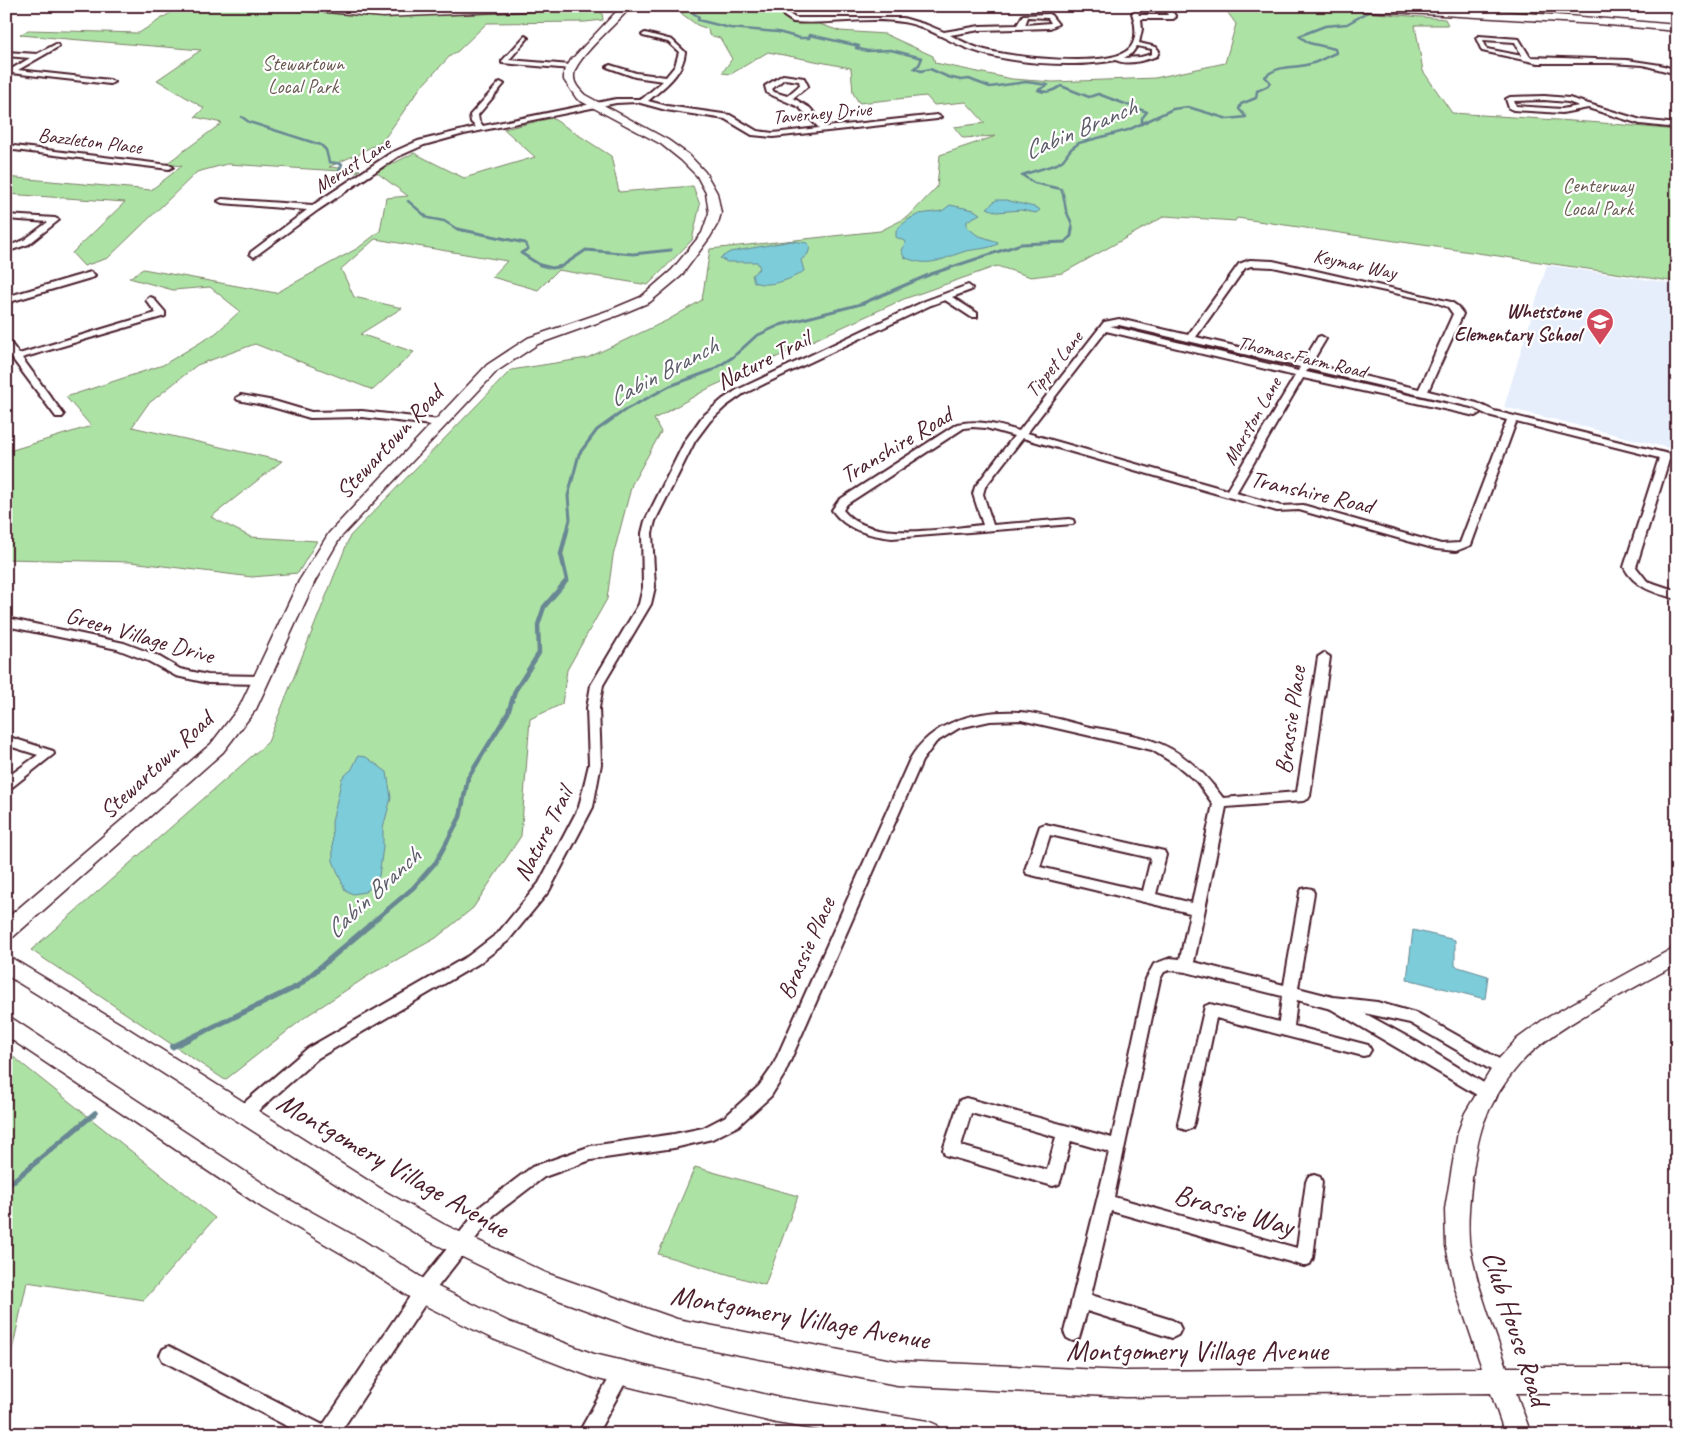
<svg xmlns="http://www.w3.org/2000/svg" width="1683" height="1440" font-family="Caveat,sans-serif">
  <rect width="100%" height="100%" fill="#fff"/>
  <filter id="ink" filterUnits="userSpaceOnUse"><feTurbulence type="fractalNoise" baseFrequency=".02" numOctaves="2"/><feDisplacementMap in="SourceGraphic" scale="10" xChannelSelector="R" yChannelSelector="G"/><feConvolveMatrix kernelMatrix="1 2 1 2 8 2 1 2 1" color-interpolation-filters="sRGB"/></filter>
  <g filter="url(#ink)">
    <!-- built -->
    <path fill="#e6eefc" d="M1547 265 1677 284V450L1504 407Z"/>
    <!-- green -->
    <path fill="#ade2a5" stroke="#7c8068" d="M181 6H288L352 13 440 15 578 9 602 12 603 20 585 22 487 23 458 51 451 55 420 88 382 142 361 152 358 156 355 155 329 167 360 170 357 172 227 164 197 172 108 258 84 266 72 253 125 202 6 194V177L151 190 182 166 166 164 222 123 195 117 204 108 157 80 201 50 20 35 28 30 139 33Z
      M709 6H785L788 18 808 20 840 31 885 34 933 56 935 63 1012 79 1053 82 1155 78 1225 63 1236 24 1223 6H1293L1445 19 1448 25H1415L1423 71 1452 113 1602 123 1677 130V282L1237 218 1235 221 1165 216 1063 273 1031 277 997 266 904 299 711 387 654 419 661 432 632 484 613 556 607 599 567 670 562 704 530 719 521 836 473 908 436 938 371 974 308 1015 225 1080 31 950 268 742 350 536 511 370 587 358 668 320 702 300 710 249 880 231 908 217 937 187 940 155 996 136 963 138 954 127 985 123 966 102 934 105 926 96 859 103 853 93 851 68 768 52 731 74 722 73 732 59 720 38 709 35 708 29 697 25 682 14 683 9 707 8Z
      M1388 6H1505L1571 17 1394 7Z
      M552 118 611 156 619 192 693 186 700 205 692 240 648 285 558 270 538 290 492 277 507 261 375 239 341 269 354 297 402 308 360 334 414 352 373 390 255 344 197 365 148 404 132 427 282 461 211 517 251 537 317 541 298 573 252 577 131 562 6 559V452L91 426 66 397 163 365 216 333 240 311 210 287 173 290 129 278 143 269 276 293 358 248 380 231 386 198 408 196 376 172 414 153 464 178 535 157 504 129Z
      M6 1051 215 1218 144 1300 27 1282 6 1378Z
      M695 1167 798 1196 765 1285 658 1254Z"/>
    <!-- water -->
    <path fill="#7cccd9" stroke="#688793" d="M996 200H1006L1038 208 1040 210 1036 213 1021 210 997 212 987 208Z
      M950 205 974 210 980 214 967 221V227L977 235 998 242V244C988 249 977 249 966 251 943 258 930 269 904 257L901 250 906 242 896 237V231L899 227 909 219 919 214 942 211Z
      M791 241 808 243 810 247 808 254 801 260 804 271C791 280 768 288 754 282L752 275 760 268 757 262H727L720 258 730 252Z
      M358 756 366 757 387 772 391 798 383 828V847L379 876 374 885 365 892 353 894 345 890 333 861 332 822 342 778 352 769Z
      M1413 930 1455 940V966L1488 976 1485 999 1407 979Z"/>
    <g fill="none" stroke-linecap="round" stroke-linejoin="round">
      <!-- stream-far3 -->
      <path stroke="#688793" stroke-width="2.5" d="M693 13 699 17 698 20 730 28 778 32 800 38H809L810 35 859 46 856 48 867 51 891 50 922 58 919 65 914 68 921 71 930 69 948 77 961 80 969 79 990 87 1026 82 1048 85 1038 90C1047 94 1053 91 1061 86L1089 97 1098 94 1147 112 1142 118V124
        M242 117 249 122 321 145 326 150 329 162 342 164 336 178
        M408 201 428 218 444 221 457 229 464 231
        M1072 231C1074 222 1068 218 1066 210 1064 202 1065 197 1061 189L1034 183 1022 175 1057 164 1063 160 1071 149 1079 143 1128 130 1173 109 1188 107 1228 119 1246 117 1239 109 1241 104 1256 98 1257 91 1268 86 1270 82 1265 77C1278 64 1294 69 1310 64 1319 62 1327 56 1336 53L1335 49 1309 43 1299 36 1325 26 1347 24 1379 6"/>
      <!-- stream-far2 -->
      <path stroke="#688793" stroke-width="3" d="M458 229 525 243 528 249 521 253 540 265 552 268 562 266 586 250 633 254 671 250
        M567 531 570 519 568 496 579 454 597 430 625 410 670 386 713 370 733 357 756 336 780 325 861 304 931 274 1021 244 1065 242 1071 236 1072 229"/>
      <!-- stream-far1 -->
      <path stroke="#688793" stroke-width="4.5" d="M369 925 413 888 436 862 460 817 468 778 508 713 515 691 539 653 538 625 544 607 567 580 561 554 567 530"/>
      <!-- stream -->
      <path stroke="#688793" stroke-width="5.5" d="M172 1047 298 986 371 924
        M6 1187 95 1113"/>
      <defs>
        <path id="street" d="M782 6H788L789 14 795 18H903L927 25 944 32 980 26 1017 25 1023 15 1050 14 1058 24 1050 28 980 30 950 35C961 41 973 47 985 50 1011 57 1109 69 1129 49 1138 40 1136 24 1132 13L1135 10 1168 6 1176 17 1173 19H1141L1142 29 1139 43 1156 47 1159 51 1157 56C1146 60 1127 66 1116 60 1075 68 1008 64 969 49 947 41 927 26 903 22 867 16 830 25 793 22L784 16ZM1165 10 1168 15H1139L1138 13ZM1028 17 1048 18 1051 23 1025 25ZM1137 46 1152 49V54L1141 57 1124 58 1132 53Z
          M645 33 672 40 685 52C683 74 664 87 648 101L667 106 730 115 757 131 773 133 819 128 799 107 767 93 765 86 783 75 804 78 808 86 793 98 810 108 826 127 937 115 941 117 937 119 773 137 752 135 725 119 666 110 637 102 616 103 464 134 424 145 397 157 318 210 254 257 250 254 251 252 307 210 222 203 218 201 222 199 313 205 391 153 418 141 476 127 471 122 470 115 500 82 504 84 478 115 479 121 483 126 616 99H642L663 81 635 77 607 67 610 65 636 73 666 77 675 66 679 52 668 42 643 36 642 35ZM784 79 799 81 800 85 787 96 774 92 772 89Z
          M525 36 528 38 509 60 571 65 574 67 571 69 502 63V61Z
          M1479 36 1519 39 1530 57 1627 60 1660 65 1677 70V74L1643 65 1611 63H1538L1482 51 1476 38ZM1483 40 1515 42 1522 56 1487 49Z
          M56 44 59 46 58 47 18 70 110 80 114 82 110 84 11 73 8 71 30 58 6 56V52L37 54Z
          M1544 96 1569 98 1641 120 1677 124V128L1640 124 1588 108 1562 113 1513 110 1509 108 1506 99 1510 97ZM1544 100 1568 102 1579 106 1562 109 1516 106 1514 101Z
          M6 145 169 165 173 167 169 169 6 149Z
          M6 215 55 218 59 220 29 244 6 252V247L24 240 48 222 6 219Z
          M1250 260 1273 261 1451 302 1457 306 1463 314 1428 391 1477 403 1494 411 1677 456V462L1669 460 1636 567 1647 581 1677 591V599C1655 593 1635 588 1624 567L1659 458 1516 422 1471 545 1456 551 1436 549 1299 510 1277 511 1023 438 985 487 983 494 993 525 1069 519 1073 520 1074 522 1073 524 892 538C868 535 846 530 832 510L839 500 957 424C979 419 998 425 1019 431L1104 322 1119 319 1188 335 1239 264ZM1251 266 1273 267 1432 301 1448 307 1453 314 1419 389 1311 364 1326 339 1321 336 1318 337 1303 362 1196 337 1245 268ZM1119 325 1300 367 1298 371 1110 326ZM1106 331 1295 376 1227 490 1027 433ZM1308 369 1471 407 1488 415 1507 420 1460 543 1441 544 1303 505 1281 506 1236 493 1303 378 1475 416 1480 413 1475 410 1306 372ZM972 427 986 428 1014 436 975 487 973 494 983 525C943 528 870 544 843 510L847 504 964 428Z
          M91 272 95 275 94 277 6 303V297Z
          M968 285 972 288 971 290 952 297 977 313V317H971L945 300 931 305 743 394 726 406 710 421 695 441 655 521 652 533 655 587 651 604 603 685 599 708 601 764 593 807 549 891 508 941 478 964 318 1058 250 1118 244 1120 238 1118 236 1113 238 1108 308 1048 468 956 498 933 539 883 579 807 589 764 587 708 591 685 639 604 643 587 642 533 645 521 685 441 702 417 723 399 737 390 925 301Z
          M150 297 153 298 165 312V316L22 358 64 415 62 417H56L6 350V340L9 341 19 354 156 313 146 300Z
          M241 395 274 401 311 412 362 411 440 420 445 423 440 426 362 417 310 418 272 407 238 400 236 398Z
          M6 618 124 643 156 655 180 669 208 675 262 676 268 680 262 684 208 683 176 676 148 661 117 649 6 626Z
          M1324 653 1330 657 1310 796 1308 799 1303 801 1226 807 1194 962 1284 985 1300 893 1302 889 1307 888 1312 889 1314 893 1298 988 1333 997 1377 1002 1419 1014 1508 1064 1511 1069 1508 1074 1503 1076 1498 1074 1410 1023 1364 1013 1417 1042 1495 1090 1497 1095 1495 1100 1489 1102 1331 1009 1297 1000 1294 1026 1368 1045 1371 1050 1368 1055 1363 1056 1216 1018 1194 1123 1192 1128 1186 1130 1180 1128 1178 1123 1205 1006 1210 1004 1279 1022 1282 996 1186 972 1170 970 1164 972 1160 979 1114 1197 1297 1248 1306 1182 1308 1177 1314 1175 1320 1177 1322 1182 1313 1258 1310 1264 1304 1266 1111 1211 1091 1295 1172 1320 1178 1323 1181 1329 1178 1335 1172 1338 1087 1311 1079 1338 1073 1341 1067 1338 1064 1332 1109 1152 1071 1141 1061 1179 1059 1184 1053 1186 945 1155 943 1150 958 1105 960 1100 966 1098 1112 1138 1146 979 1154 964 1170 958 1180 959 1190 913 1027 874 1025 870 1040 826 1045 824 1164 851 1166 855 1156 894 1192 903 1213 804 1197 782 1178 766 1152 750 1021 720 990 721 959 728 936 742 922 761 784 1075 771 1096 738 1126 712 1139 674 1148 591 1160 544 1177 494 1215 429 1298 339 1434H302L163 1361 160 1355 163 1349 169 1346 323 1425 417 1286 482 1205 532 1167 591 1146 674 1134 703 1128 726 1116 759 1086 773 1066 910 759C932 721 977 710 1019 712 1041 713 1068 722 1090 727 1113 731 1139 735 1161 744 1187 755 1206 775 1223 798L1297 792 1318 657ZM1050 835 1151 858 1143 891 1040 867ZM971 1113 1056 1137 1047 1170 961 1146Z
          M6 736 53 751 54 754 11 788 6 790V778L38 755 6 745Z
          M622 1363 628 1366 631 1372 597 1434H578L616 1366Z"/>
        <path id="secondary" d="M289 6H326L383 11 500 6H573L569 9 383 17 293 9Z
          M618 6H627L626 12C615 25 574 60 574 75 573 83 579 89 585 95L668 140 689 155 705 172 717 193 721 213 718 223 710 237 681 276 650 302 619 315 538 344 497 371 340 538 315 581 256 709 223 752 13 937 6 939V919L211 744 240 706 299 581 329 533 487 365 528 338 610 310 641 297 672 270 702 233 709 213 706 193 697 176 681 160 661 144 577 99 564 80V72L571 60 617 11Z
          M1335 6C1449 6 1563 15 1677 25V31L1597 24 1339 9Z
          M1670 6H1677V16L1674 15Z
          M1677 946V964C1631 990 1574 1017 1534 1050 1514 1067 1496 1094 1486 1117 1474 1143 1465 1220 1470 1248 1478 1289 1493 1328 1507 1367H1677V1393H1516L1531 1434H1505L1491 1393 1126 1397 897 1385 677 1343 531 1290 427 1240 370 1206 108 1038 6 975V957L13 959 124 1026 386 1192 443 1224 546 1273 677 1319 897 1361 1126 1371 1482 1368 1455 1288 1446 1246 1445 1209 1458 1132 1465 1113 1495 1063 1517 1039 1543 1020Z
          M6 1016 13 1019 279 1194 362 1240 432 1284 509 1322 594 1354 776 1397 928 1421 937 1425 941 1434H844L776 1423 594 1378 493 1339 414 1300 346 1256 263 1208 6 1036Z"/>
      </defs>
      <!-- street casing -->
      <use href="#street" stroke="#4a1f2b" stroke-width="4"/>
      <!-- secondary casing -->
      <use href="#secondary" stroke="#4a1f2b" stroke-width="3"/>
      <!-- street -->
      <use href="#street" fill="#fff" fill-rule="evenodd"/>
      <!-- secondary -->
      <use href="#secondary" fill="#fff" fill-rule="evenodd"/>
    </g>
  </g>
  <!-- icons -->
  <defs>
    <symbol id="school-pin" viewBox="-11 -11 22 30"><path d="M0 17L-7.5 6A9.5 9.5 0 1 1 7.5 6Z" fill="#d1495b" stroke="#fff"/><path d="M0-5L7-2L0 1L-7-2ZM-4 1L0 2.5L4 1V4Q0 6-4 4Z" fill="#fff"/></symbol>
  </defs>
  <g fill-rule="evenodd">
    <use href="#school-pin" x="1584" y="306" width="32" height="43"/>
  </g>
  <g text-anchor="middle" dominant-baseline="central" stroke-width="4.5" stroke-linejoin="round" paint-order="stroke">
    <!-- far-park labels -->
    <g font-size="20" fill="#685a50" stroke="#fff">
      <text x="303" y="63">Stewartown<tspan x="303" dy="23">Local Park</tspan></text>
      <text x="1598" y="185">Centerway<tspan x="1598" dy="23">Local Park</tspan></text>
    </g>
    <!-- far-street labels -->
    <g font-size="20" fill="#4a1f2b" stroke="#fff">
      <text transform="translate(822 113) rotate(-5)">Taverney Drive</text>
      <text transform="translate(90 141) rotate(7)">Bazzleton Place</text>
      <text transform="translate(352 165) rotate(-33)">Merust Lane</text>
      <text transform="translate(1355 264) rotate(12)">Keymar Way</text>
      <text transform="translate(1302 357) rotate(13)">Thomas Farm Road</text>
      <text transform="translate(1054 364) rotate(-51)">Tippet Lane</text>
      <text transform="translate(1252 421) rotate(-60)">Marston Lane</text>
    </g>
    <!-- far-poi labels -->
    <g font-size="20" font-weight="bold" fill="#4a1f2b" stroke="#fff" text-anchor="end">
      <text x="1581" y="311">Whetstone<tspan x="1581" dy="23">Elementary School</tspan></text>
    </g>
    <!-- street labels -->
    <g font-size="24" fill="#4a1f2b" stroke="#fff">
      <text transform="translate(763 360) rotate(-27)">Nature Trail</text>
      <text transform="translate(389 442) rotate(-47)">Stewartown Road</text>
      <text transform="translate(896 445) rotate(-31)">Transhire Road</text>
      <text transform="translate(1312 492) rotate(13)">Transhire Road</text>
      <text transform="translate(140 635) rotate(16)">Green Village Drive</text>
      <text transform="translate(1290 720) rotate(-82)">Brassie Place</text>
      <text transform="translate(156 765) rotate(-43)">Stewartown Road</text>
      <text transform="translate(543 834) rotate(-63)">Nature Trail</text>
      <text transform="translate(806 948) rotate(-66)">Brassie Place</text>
    </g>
    <!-- water labels -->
    <g font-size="25" font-style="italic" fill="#5c5c68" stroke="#fff">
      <text transform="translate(1080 129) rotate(-23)">Cabin Branch</text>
      <text transform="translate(663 372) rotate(-28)">Cabin Branch</text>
      <text transform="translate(373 893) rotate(-43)">Cabin Branch</text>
    </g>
    <!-- near-street labels -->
    <g font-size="29" fill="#4a1f2b" stroke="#fff">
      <text transform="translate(393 1165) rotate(30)">Montgomery Village Avenue</text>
      <text transform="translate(1234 1210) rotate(16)">Brassie Way</text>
      <text transform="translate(800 1317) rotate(10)">Montgomery Village Avenue</text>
      <text transform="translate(1516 1328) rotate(72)">Club House Road</text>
      <text x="1197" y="1350">Montgomery Village Avenue</text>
    </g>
  </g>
  <!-- margin -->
  <rect width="1683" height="1440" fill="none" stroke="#fff" stroke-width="25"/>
  <rect x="12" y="12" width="1658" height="1415" fill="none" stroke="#4a1f2b" stroke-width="2" filter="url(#ink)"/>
</svg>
